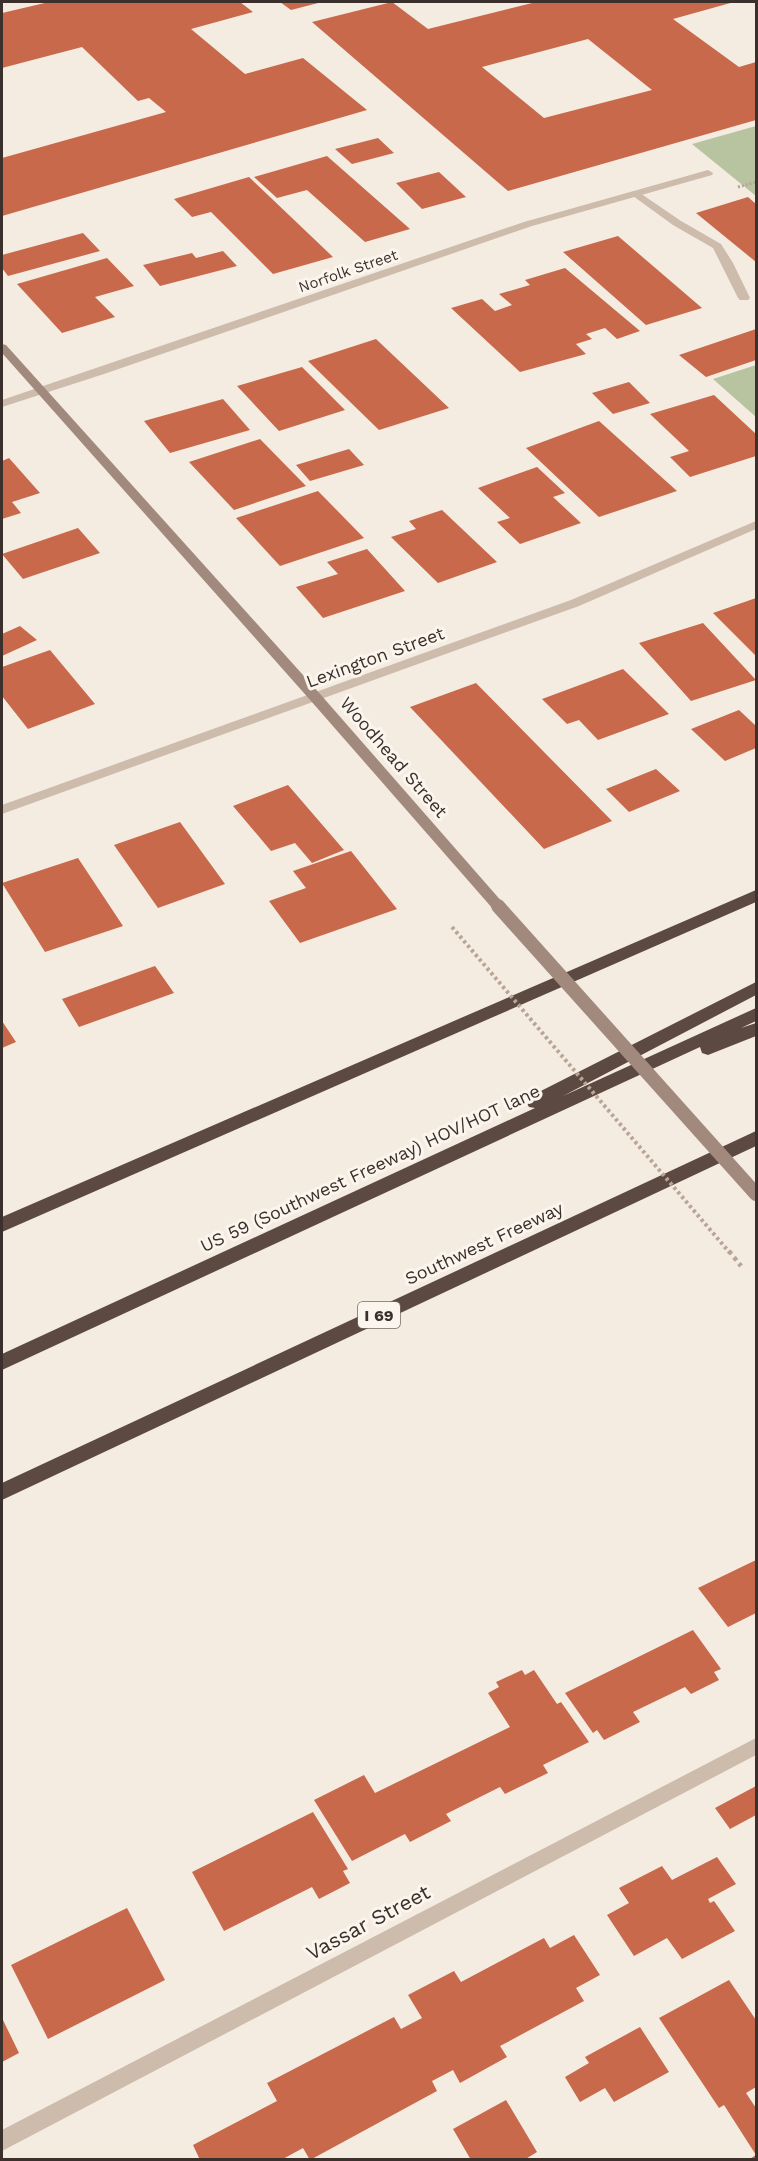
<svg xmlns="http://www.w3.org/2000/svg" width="758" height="2161" font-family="'Work Sans',sans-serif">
  <rect width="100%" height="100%" fill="#f4ebe1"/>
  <!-- green -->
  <path fill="#b8c4a0" d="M756 126V196L692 144Z
    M756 365V417L713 379Z"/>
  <!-- building -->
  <path fill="#c8694b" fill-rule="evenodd" d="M49 2H240L253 12 191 29 245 74 303 58 367 110 2 216V158L166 112 149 98 138 101 82 47 2 68V13Z
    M280 2H322L291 10Z
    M392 2 428 29 536 2H734L673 19 739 67 756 62V120L508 191 312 22ZM588 39 652 90 544 118 482 67Z
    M378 138 394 153 352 164 335 149Z
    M327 156 410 229 365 242 307 190 277 198 254 177Z
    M439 172 466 197 422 209 396 183Z
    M249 177 333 257 273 274 211 212 192 217 174 199Z
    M748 197 756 204V262L696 213Z
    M83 233 100 251 8 276 2 268V255Z
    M618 236 702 308 646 325 563 252Z
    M223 251 237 266 160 286 143 265 192 253 196 258Z
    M107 258 134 286 95 297 115 317 62 333 17 284Z
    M565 268 640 331 617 339 605 328 586 334 592 339 576 344 586 354 520 372 451 308 482 299 495 311 512 305 499 294 530 285 525 280Z
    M756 329V360L706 377 679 355Z
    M376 339 449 408 379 430 308 361Z
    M302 367 345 410 279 431 237 386Z
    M629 382 650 403 613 414 592 393Z
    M714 395 756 434V456L690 477 670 457 689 451 650 414Z
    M223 399 250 430 170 453 144 421Z
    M599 421 677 491 599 517 526 448Z
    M260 439 306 486 234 510 189 462Z
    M349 449 364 465 310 481 296 465Z
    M9 458 40 493 12 502 21 513 2 519V461Z
    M537 467 565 493 553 497 581 523 520 544 497 522 510 518 478 488Z
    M318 491 364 538 280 566 236 518Z
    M442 510 497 562 438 583 391 537 416 529 409 521Z
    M78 528 100 553 23 579 2 554Z
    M367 549 405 591 323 618 296 587 338 574 327 562Z
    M756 598V656L713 613Z
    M703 623 756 680 691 701 639 643Z
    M20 626 37 640 2 656V634Z
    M50 650 95 704 28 729 2 696V667Z
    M623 669 669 714 598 740 579 720 567 724 542 699Z
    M476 683 612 821 544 849 410 707Z
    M739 710 756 726V748L725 761 691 729Z
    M656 769 680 791 629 812 606 789Z
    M288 785 344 850 312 863 295 843 271 851 233 806Z
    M180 822 225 884 158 908 114 845Z
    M351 851 397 909 300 943 269 901 306 888 293 871Z
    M78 858 123 926 45 952 2 883Z
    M155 966 174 993 79 1027 62 999Z
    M2 1021 16 1042 2 1048Z
    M756 1560V1613L728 1627 698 1588Z
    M693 1630 721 1669 714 1672 719 1680 691 1694 685 1687 633 1712 640 1722 604 1740 597 1730 593 1733 565 1693Z
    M522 1670 525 1675 534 1670 557 1704 561 1702 589 1742 543 1765 548 1773 505 1794 500 1787 446 1814 451 1821 410 1842 405 1834 352 1861 314 1800 364 1775 375 1793 510 1727 488 1693 499 1687 496 1682Z
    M756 1786V1815L730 1829 715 1808Z
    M313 1812 348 1869 343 1871 350 1883 319 1899 312 1887 224 1931 192 1872Z
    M717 1857 736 1884 708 1899 710 1903 714 1901 735 1931 682 1959 667 1938 634 1956 607 1915 629 1903 619 1888 662 1866 672 1880Z
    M127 1908 165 1980 48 2039 11 1965Z
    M574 1935 600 1975 576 1988 584 2001 500 2046 507 2057 460 2083 453 2070 432 2081 437 2091 310 2160 303 2148 281 2160H200L193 2145 277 2101 267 2083 394 2017 401 2029 422 2018 408 1995 454 1971 461 1982 544 1938 550 1948Z
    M729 1980 756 2020V2087L746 2093 756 2108V2160H748L756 2155 724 2105 719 2108 659 2018Z
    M2 2018 19 2053 2 2062Z
    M640 2027 669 2072 614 2102 605 2088 580 2102 565 2077 589 2063 585 2057Z
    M506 2100 537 2152 524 2160H471L453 2129Z"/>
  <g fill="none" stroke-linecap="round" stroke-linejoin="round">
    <!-- path -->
    <path stroke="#b9a596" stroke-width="3" stroke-dasharray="2 2" stroke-linecap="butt" d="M738 187 756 182"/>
    <!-- lane -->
    <path fill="#cdbbac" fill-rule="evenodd" d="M637 191 681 221 721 244 733 263 750 298 748 300H740L738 298 713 248 673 225 633 196V192Z"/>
    <!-- street -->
    <path fill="#cdbbac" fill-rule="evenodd" d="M708 170 713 173 712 175 532 226 104 374 2 407V400L524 222Z
      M756 521V529L579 606 2 814V805L571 600Z
      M756 1738V1755L2 2151V2130Z"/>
    <!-- secondary -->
    <path fill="#a18a7d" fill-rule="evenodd" d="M2 344 6 345 321 695 503 903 505 906 503 909H493L311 701 2 353Z"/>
    <!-- highway -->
    <path fill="#5c4a42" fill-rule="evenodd" d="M756 890V902L2 1232V1217Z
      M756 982V995L563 1096 756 1008V1021L741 1028 756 1023V1036L708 1055 702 1053 700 1047 2 1370V1354L535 1108 529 1107 526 1102 529 1097Z
      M756 1131V1146L2 1500V1483Z"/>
    <!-- path-bridge-far1 -->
    <path stroke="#b9a596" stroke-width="4" stroke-dasharray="3 3" stroke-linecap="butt" d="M452 927 730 1253"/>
    <!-- path-bridge -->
    <path stroke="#b9a596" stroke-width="4.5" stroke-dasharray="4 4" stroke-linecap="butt" d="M729 1251 741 1266"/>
    <!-- secondary-bridge -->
    <path stroke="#a18a7d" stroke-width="14" d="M498 906 756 1194"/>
  </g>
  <g text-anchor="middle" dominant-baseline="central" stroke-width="6" stroke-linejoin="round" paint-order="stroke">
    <!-- far-street labels -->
    <g font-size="15" fill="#3b302b" stroke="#fbf5ee">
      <text transform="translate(348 271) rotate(-19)">Norfolk Street</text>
    </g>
    <!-- shield labels -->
    <rect fill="#fbf5ee" stroke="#756b66" stroke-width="1.5" x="358" y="1302" width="42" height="26" rx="4.5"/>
    <g font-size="16" font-weight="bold" fill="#3b302b">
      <text x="379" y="1315">I 69</text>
    </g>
    <!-- street labels -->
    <g font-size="18" fill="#3b302b" stroke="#fbf5ee">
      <text transform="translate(375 657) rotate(-20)">Lexington Street</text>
      <text transform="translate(394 757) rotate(49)">Woodhead Street</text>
      <text transform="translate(370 1168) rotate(-25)">US 59 (Southwest Freeway) HOV/HOT lane</text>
      <text transform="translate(484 1243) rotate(-25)">Southwest Freeway</text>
    </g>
    <!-- near-street labels -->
    <g font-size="21" fill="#3b302b" stroke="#fbf5ee">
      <text transform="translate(368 1922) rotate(-28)">Vassar Street</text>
    </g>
  </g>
  <!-- border -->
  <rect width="758" height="2161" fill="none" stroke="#3b302b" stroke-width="6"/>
</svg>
